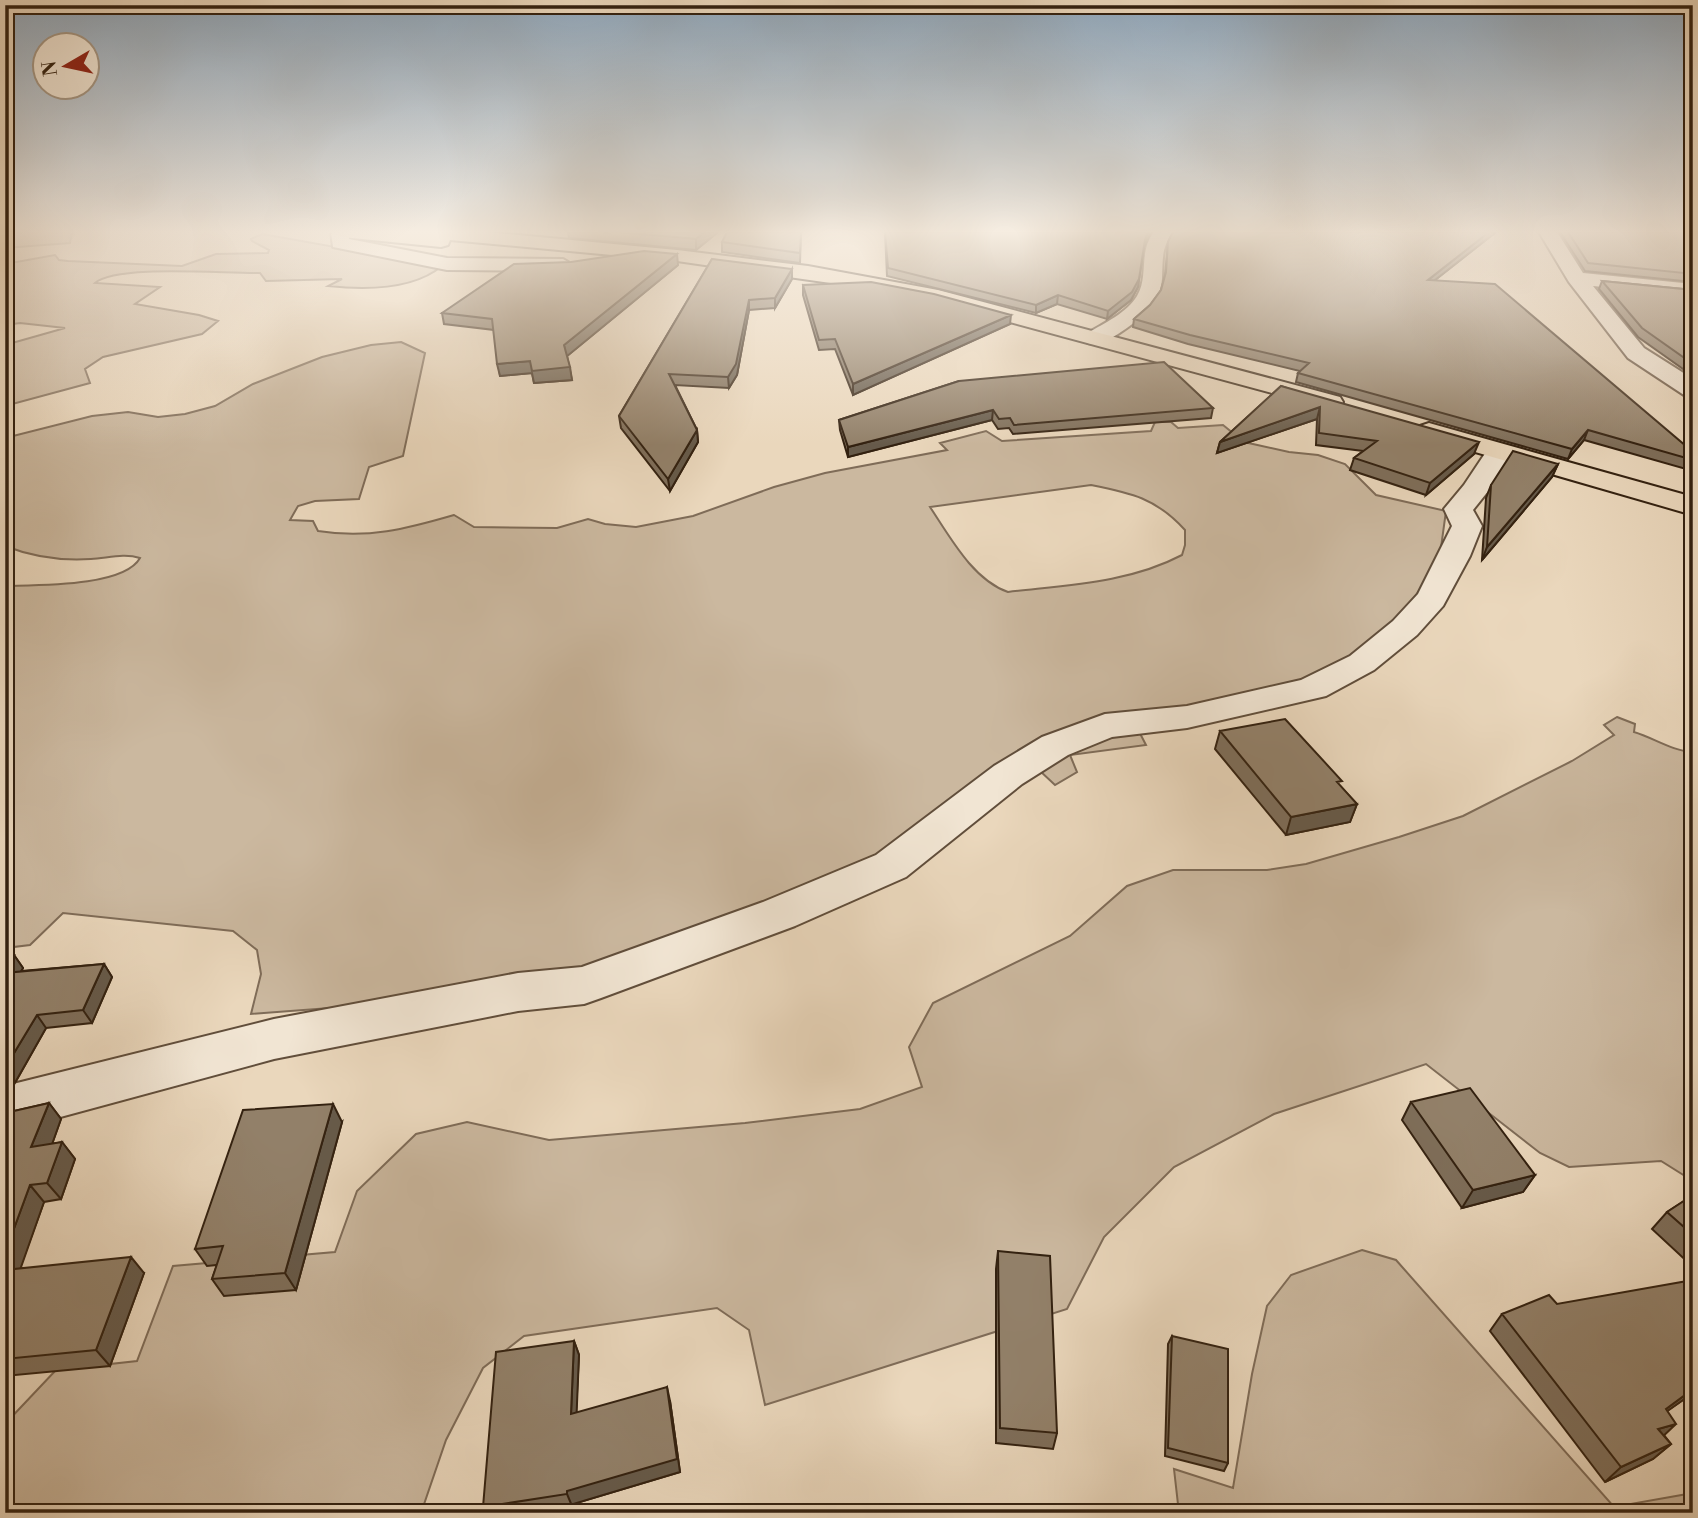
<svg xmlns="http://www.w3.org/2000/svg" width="1698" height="1518" font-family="'Libre Bodoni',serif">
  <rect width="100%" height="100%" fill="#ead7bc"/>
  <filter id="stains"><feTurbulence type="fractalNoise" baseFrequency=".00286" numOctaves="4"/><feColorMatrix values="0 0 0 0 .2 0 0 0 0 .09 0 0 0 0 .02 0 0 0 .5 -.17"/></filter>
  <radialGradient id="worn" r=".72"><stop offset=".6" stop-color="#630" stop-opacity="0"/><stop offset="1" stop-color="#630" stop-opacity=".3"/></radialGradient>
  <!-- green -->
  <path fill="#cbb89f" stroke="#7f6c58" stroke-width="2" fill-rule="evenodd" d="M5 232H72L70 243 5 248Z
    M262 234 442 266C413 290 365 290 328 286L342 279 266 281 260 273C226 274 116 264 95 283L160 287 135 304 199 315 218 321 202 334 103 357 85 369 90 383 5 406V345L65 328 20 323 5 325V264L55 255 59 260 68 261 182 266 216 254 268 253 269 250 252 241 251 239Z
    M401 342 425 353 403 456 369 467 359 499 315 501 298 506 290 520 313 521 318 531C368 539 406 529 454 515L474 527 557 528 588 519 605 524 636 527 693 516 774 487 825 473 947 450 940 443 986 431 1002 441 1151 431 1155 422H1171L1178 428 1223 425 1244 442 1289 452 1318 455 1345 464 1376 495 1446 511 1440 555 1422 587 1398 619 1328 672 1287 687 1218 704 1131 716 1146 745 1070 755 1077 772 1055 785 1039 770 889 865 582 979 343 1007 251 1014 261 974 257 950 233 931 63 913 30 945 5 948V586C37 585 124 587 140 558 124 553 108 558 91 559 61 561 33 557 5 546V438L92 416 128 412 158 417 185 414 215 406 253 384 322 357 371 345ZM1091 485C1131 493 1156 498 1185 530V545L1182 555C1129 583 1067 585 1008 592 973 580 950 537 930 507Z
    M1617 717 1635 724 1634 732C1654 738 1672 751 1693 752V1181L1661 1161 1569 1167 1540 1153 1426 1064 1274 1114 1174 1167 1104 1237 1067 1309 765 1405 749 1330 717 1308 524 1336 483 1368 446 1440 421 1513H5V1424L56 1370 137 1361 173 1266 335 1252 357 1191 416 1134 467 1122 549 1140 745 1123 860 1109 922 1087 909 1047 933 1003 1070 936 1127 886 1173 870H1267L1306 864 1399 837 1463 816 1572 761 1614 735 1604 725Z
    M1362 1250 1396 1260 1614 1507 1693 1493V1513H1179L1174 1469 1233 1488 1252 1374 1267 1306 1291 1275Z"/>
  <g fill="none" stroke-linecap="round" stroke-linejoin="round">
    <defs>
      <path id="street" d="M331 232H349V239L447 258 563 259 573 265 563 271 447 270 333 247Z
        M1154 232H1173C1161 248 1163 260 1162 279 1160 305 1138 321 1118 334 1108 340 1101 346 1088 343L1085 338 1088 333C1104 323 1127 313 1137 296 1149 276 1138 252 1154 232Z
        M1539 232H1557L1583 273 1693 284V296L1593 286 1644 348 1693 379V397L1684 395 1628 358 1569 282Z
        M1499 444 1508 446 1512 452 1489 490 1473 510 1482 526 1470 556 1443 606 1417 635 1374 670 1326 696 1187 728 1112 737 1068 755 1022 784 906 877 795 926 601 998 584 1004 518 1011 274 1059 5 1132V1086L274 1019 518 973 582 967 763 902 876 855 994 766 1042 737 1105 714 1187 706 1301 680 1350 656 1393 621 1418 594 1452 526 1444 509 1464 485 1490 446Z"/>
      <path id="primary" d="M333 232H486L677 250 808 266 938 290 1340 397 1343 402 1340 407 1331 409 936 302 873 289 677 261 450 240 448 245 441 247 342 237Z
        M1429 423 1693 497V515L1420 436 1416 431 1420 426Z"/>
    </defs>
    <!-- street casing -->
    <use href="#street" stroke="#614e3b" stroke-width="4"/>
    <!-- primary casing -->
    <use href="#primary" stroke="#332110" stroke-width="4"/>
    <!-- street -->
    <use href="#street" fill="#f1e5d3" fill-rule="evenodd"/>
    <!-- primary -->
    <use href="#primary" fill="#ead7bc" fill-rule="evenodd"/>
  </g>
  <!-- wall -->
  <path fill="#7e6e5a" stroke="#332110" stroke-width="2" d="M568 232H718L696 250 569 238Z
    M801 232 800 263 722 252V242Z
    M885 232H1151L1144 247 1138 287 1131 300 1107 319 1057 304 1036 313 887 276Z
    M1173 232H1496L1435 280 1693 452V471L1584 440 1568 459 1296 382 1298 373 1300 371 1188 344 1133 327 1134 319 1150 305 1161 290 1165 275 1168 242Z
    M1560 232H1693V282L1585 271Z
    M712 259 792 279 775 308 749 310 737 375 729 388 675 385 697 430 698 442 670 491 621 428 619 416Z
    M678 265 567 356 572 380 534 383 532 373 500 376 494 330 444 324 442 313Z
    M1602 281 1693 290V376L1638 337 1599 289Z
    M803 285 1010 324 853 395 835 349 819 350 803 295Z
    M959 381 1213 408 1211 418 1013 434 1009 428 998 429 992 420 848 457 840 430 839 420Z
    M1281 386 1474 454 1426 495 1350 470 1354 458 1363 451 1316 445 1317 419 1217 453 1220 442Z
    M1558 464 1552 477 1482 560 1486 498 1491 485Z
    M1220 731 1340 786 1357 804 1350 822 1286 835 1215 749Z
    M14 955 23 968 21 971 104 964 112 977 92 1023 46 1028 16 1081Z
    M1411 1102 1535 1175 1523 1192 1462 1208 1402 1120Z
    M49 1103 61 1119 52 1144 62 1142 75 1159 61 1199 44 1202 20 1268 144 1273 110 1366 5 1376V1113Z
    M342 1122 296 1290 224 1296 212 1279 217 1265 207 1266 195 1249Z
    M1693 1195V1267L1652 1229 1667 1212Z
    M998 1251 1057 1433 1053 1449 996 1443V1269Z
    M1557 1304 1693 1393 1667 1411 1664 1435 1671 1444 1653 1459 1605 1482 1490 1331 1502 1314Z
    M1172 1336 1228 1463 1224 1471 1165 1456 1168 1344Z
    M574 1341 579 1355 576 1413 670 1401 680 1472 573 1504 572 1506 532 1513H486L483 1507Z"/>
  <!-- shaded-wall -->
  <path fill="#665a4a" stroke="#332110" stroke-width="2" d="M704 232H718L696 250V239Z
    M1148 232H1151L1144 247 1145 240Z
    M1489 232H1496L1425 288 1428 280Z
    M677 254 678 265 566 357 564 345Z
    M792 269V279L775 308V298Z
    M1139 279 1138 287 1131 300 1107 319 1108 311Z
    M1058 295 1057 304 1036 313V305Z
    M749 300V310L737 375 729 388 728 377Z
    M1011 315 1010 324 853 395V384Z
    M530 361 570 367 572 380 534 383 532 373 500 376 497 364Z
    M1320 407 1317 419 1217 453 1220 442Z
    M993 410 992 420 848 457V447Z
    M697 430 698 442 670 491 668 479Z
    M1588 430 1584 440 1568 459 1572 449Z
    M1479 442 1474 454 1426 495 1430 483Z
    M1558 464 1552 477 1482 560 1487 547Z
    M1357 804 1350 822 1286 835 1291 817Z
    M14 955 23 968 12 986 5 978V968Z
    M104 964 112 977 92 1023 83 1010Z
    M37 1015 46 1028 16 1081 5 1083V1068Z
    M49 1103 61 1119 45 1164 31 1147Z
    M333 1104 342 1122 296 1290 285 1273Z
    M62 1142 75 1159 61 1199 47 1183Z
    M1535 1175 1523 1192 1462 1208 1473 1190Z
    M30 1185 44 1202 14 1287 5 1277V1253Z
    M131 1257 144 1273 110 1366 96 1350Z
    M574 1341 579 1355 576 1428 571 1414Z
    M667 1387 670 1401 680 1472 573 1504 572 1506 567 1494V1491Z
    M1693 1389V1393L1649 1424 1666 1409Z
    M1676 1424 1659 1440 1658 1429Z
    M1671 1444 1653 1459 1605 1482 1621 1467Z"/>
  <!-- building -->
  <path fill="#928069" stroke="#332110" stroke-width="2" d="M617 232H704L696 239Z
    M727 232H801L800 253 722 242Z
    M885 232H1148L1145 240 1139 279 1132 292 1108 311 1058 295 1036 305 888 268Z
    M1173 232H1489L1428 280 1495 284 1693 452V460L1588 430 1572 449 1298 373 1309 363 1190 335 1134 319 1150 305 1161 290 1166 272 1168 242Z
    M1568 232H1693V274L1588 263Z
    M644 251 677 254 564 345 570 367 532 371 530 361 497 364 492 319 442 313 514 264 571 262Z
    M712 259 792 269 775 298 749 300 736 364 728 377 669 374 697 430 668 479 619 416Z
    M1602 281 1693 290V364L1642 328Z
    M871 282 934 294 1011 315 853 384 835 339 819 340 803 285Z
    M1164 362 1213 408 1014 425 1010 418 999 419 993 410 848 447 839 420 959 381Z
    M1281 386 1479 442 1430 483 1354 458 1377 441 1319 433 1320 407 1220 442Z
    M1513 451 1558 464 1487 547 1491 485Z
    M1285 719 1342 781 1337 782 1357 804 1291 817 1220 731Z
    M5 955H14L5 968Z
    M104 964 83 1010 37 1015 5 1068V973Z
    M1470 1088 1535 1175 1473 1190 1411 1102Z
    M49 1103 31 1147 62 1142 47 1183 30 1185 5 1253V1113Z
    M333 1104 285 1273 212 1279 223 1246 195 1249 243 1110Z
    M1693 1195V1235L1667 1212Z
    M998 1251 1050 1256 1057 1433 1000 1428Z
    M131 1257 96 1350 5 1359V1270Z
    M1693 1280V1389L1666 1409 1676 1424 1658 1429 1671 1444 1621 1467 1502 1314 1549 1295 1557 1304Z
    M1172 1336 1228 1349V1463L1168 1448Z
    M574 1341 571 1414 667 1387 677 1459 567 1491V1494L483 1507 496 1352Z"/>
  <!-- sky -->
  <linearGradient id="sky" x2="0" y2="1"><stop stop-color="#90a9bf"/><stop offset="0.52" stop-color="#f6ede1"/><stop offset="1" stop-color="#f6ede1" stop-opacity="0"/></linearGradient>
  <rect width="1698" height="445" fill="url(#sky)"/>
  <!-- margin -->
  <rect width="1698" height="1518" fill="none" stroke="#ead7bc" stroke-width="28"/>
  <rect x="7" y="7" width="1684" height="1504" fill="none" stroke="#332110" stroke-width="3.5"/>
  <rect x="14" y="14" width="1670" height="1490" fill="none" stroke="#332110" stroke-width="2"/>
  <!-- north arrow -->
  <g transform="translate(66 66) rotate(261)"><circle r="33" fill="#f1e5d3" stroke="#a59785" stroke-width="2"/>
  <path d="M0-5L12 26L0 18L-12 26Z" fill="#8f2418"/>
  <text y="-10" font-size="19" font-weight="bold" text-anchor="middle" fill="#332110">N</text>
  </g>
  <rect width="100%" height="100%" filter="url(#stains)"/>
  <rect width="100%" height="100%" fill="url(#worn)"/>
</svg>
